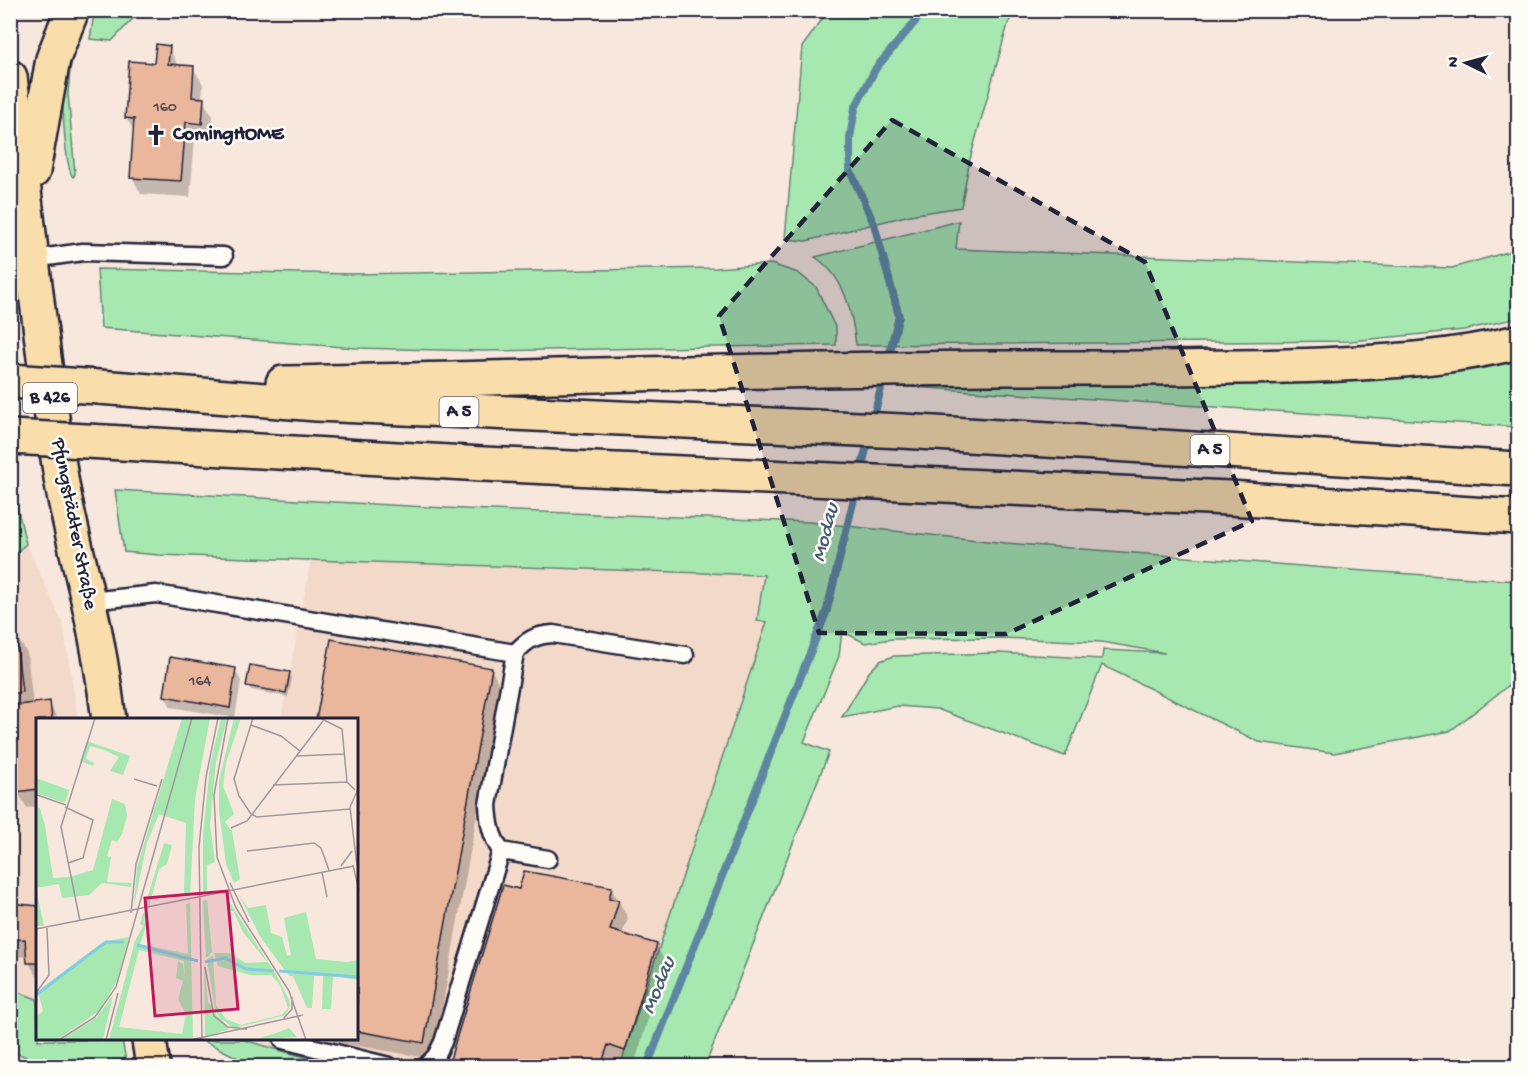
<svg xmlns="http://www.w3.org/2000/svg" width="1529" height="1077" font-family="'Gochi Hand',sans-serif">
  <rect width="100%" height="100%" fill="#f7e7dc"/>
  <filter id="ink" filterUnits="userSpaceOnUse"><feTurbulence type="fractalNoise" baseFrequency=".0167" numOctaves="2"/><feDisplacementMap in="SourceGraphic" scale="12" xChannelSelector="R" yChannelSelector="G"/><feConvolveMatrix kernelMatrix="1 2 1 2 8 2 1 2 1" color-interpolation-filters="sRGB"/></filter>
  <g filter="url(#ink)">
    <!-- built -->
    <path fill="#f3d9c9" d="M26 544 63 624 78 720H38L37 1000 11 989 10 557Z
      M311 560 764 575 757 621 767 622 620 1066H336L244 1040H357V720H281Z
      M10 1051H11L50 1066H11Z"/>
    <!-- green -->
    <path fill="#a7e8b1" stroke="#648576" stroke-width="1.5" d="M91 11H255V13L140 11 112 41 90 39 94 14Z
      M828 11H1015L1008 24 970 159 961 207 910 215 806 241 785 239 802 47Z
      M77 41 70 69 68 94 75 174 73 177C65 169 61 94 63 80 65 67 73 53 77 41Z
      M959 221 956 249 1452 268 1518 249V318L1464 330 1351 341 856 345C852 311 845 277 815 257Z
      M771 264 798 273 816 287 836 329V345L483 351 356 348 101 328 97 269 353 274 715 268Z
      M1518 353V427L912 387 1409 372Z
      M11 481 26 544 11 557H10Z
      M115 490 464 509 809 522 1006 543 1365 571 1518 581V678L1450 731 1334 753 1259 742 1102 665 1065 756 937 709 898 706 842 717 869 672 880 661 894 656 999 653 1102 659 1103 650 1165 653 1102 642 1001 638 892 639 865 643 842 631 839 656 804 742 829 752 705 1066H620L767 622 757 621 764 575 159 555 124 552Z
      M10 989 37 999 38 1040H122L127 1066H50L11 1051Z
      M202 1040H244L336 1066H254Z"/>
    <!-- shadow -->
    <path fill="#0003" d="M169 47 178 66 193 68 203 84 202 99 213 116 211 140 195 138 190 197 141 194 132 177 135 132 126 118 155 65Z
      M10 632H14L27 653 33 705 49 703 58 720H38V806L27 808 17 791 10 742Z
      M491 669 500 686 433 1059 324 1040H357V720H317Z
      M235 670 241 681 235 718 171 707 165 696Z
      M289 673 292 678 288 697 251 690 248 685Z
      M504 887 520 891 611 888 628 918 622 935 656 945 665 962 634 1066 617 1061 615 1066H449Z
      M10 904 38 907V978L29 963 28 956 10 957Z"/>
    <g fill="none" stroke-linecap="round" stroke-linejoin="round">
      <!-- stream -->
      <path stroke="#5d87a1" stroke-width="8" d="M887 363 899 316 874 224 850 170V138L855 108 876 68 925 10
        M872 424 884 376
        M860 474 869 437
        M647 1066 827 610 857 486"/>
    </g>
    <!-- building -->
    <path fill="#eab79c" stroke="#22223b" stroke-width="1.5" d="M156 44 170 46 168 64 194 66 192 97 204 98 202 124 186 122 181 181 130 178 134 119 125 118 129 61 154 63Z
      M15 630 22 692 10 694V631Z
      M331 639 492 668 424 1043 357 1031V720H316Z
      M170 657 236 668 230 708 164 696Z
      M250 665 290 672 286 693 246 686Z
      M50 701 52 720H38V789L16 792 10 753V706Z
      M524 871 612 887 609 899 619 900 610 930 657 944 625 1051 608 1045 601 1066H448L503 885 519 889Z
      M10 903 38 906V963H27L25 939 10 940Z"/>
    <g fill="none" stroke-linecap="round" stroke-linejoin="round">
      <defs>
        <path id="lane" d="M33 259 83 252 224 256
          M89 601 156 594 515 653 488 805C489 823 491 836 501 851L548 859
          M515 653C527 640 535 635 553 634L685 655
          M283 1040 389 1066
          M426 1066 436 1056 443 1042 501 851"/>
        <path id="primary" d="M10 77C28 213 40 349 62 484 69 522 79 561 88 599 97 639 104 679 109 720
          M33 171 53 59 72 10
          M149 1040 153 1066"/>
        <path id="highway" d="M283 383C519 378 756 369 992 368 1102 368 1212 369 1321 365 1388 362 1454 358 1518 342
          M99 387 317 404 902 431 1518 469
          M105 442 483 464 1229 498 1518 517"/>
      </defs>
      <!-- lane casing -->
      <use href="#lane" stroke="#22223b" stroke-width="21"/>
      <!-- primary casing -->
      <use href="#primary" stroke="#22223b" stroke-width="38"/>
      <!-- highway casing -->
      <use href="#highway" stroke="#22223b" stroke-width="38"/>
      <!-- lane -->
      <use href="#lane" stroke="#fdfcf7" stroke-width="16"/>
      <!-- primary -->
      <use href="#primary" stroke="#f9deab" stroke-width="33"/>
      <!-- highway -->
      <use href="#highway" stroke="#f9deab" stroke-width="33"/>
      <!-- rail -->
      <path stroke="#22223b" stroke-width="4.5" d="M10 1065 15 1066"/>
      <defs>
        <path id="highway-bridge" d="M10 381 99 387
          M10 437 105 442"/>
      </defs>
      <!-- highway-bridge casing -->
      <use href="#highway-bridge" stroke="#22223b" stroke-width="38" stroke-linecap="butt"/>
      <!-- highway-bridge -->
      <use href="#highway-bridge" stroke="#f9deab" stroke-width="33"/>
    </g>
  </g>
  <!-- marked area -->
  <path fill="#22223b" fill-opacity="0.2" stroke="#22223b" stroke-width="4.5" stroke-dasharray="12 8" stroke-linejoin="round" d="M892 120 1145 262 1252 521 1006 634 819 633 719 316Z"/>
  <!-- icons -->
  <defs>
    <symbol id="church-bare" viewBox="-9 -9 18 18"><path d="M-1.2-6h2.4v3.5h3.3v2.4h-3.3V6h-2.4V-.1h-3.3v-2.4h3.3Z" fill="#22223b" stroke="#fdfcf7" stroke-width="2.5" paint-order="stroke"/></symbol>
  </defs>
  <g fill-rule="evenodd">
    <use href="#church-bare" x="141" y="120" width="30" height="30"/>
  </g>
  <g text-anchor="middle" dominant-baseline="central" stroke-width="5" stroke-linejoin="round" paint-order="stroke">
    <!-- number labels -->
    <g font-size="16" fill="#544753">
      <text x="165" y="108">160</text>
      <text x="200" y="682">164</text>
    </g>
    <!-- shield labels -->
    <g fill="#fdfcf7" stroke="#646373" stroke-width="1.5">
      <rect x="23" y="383" width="54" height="30" rx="4.5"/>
      <rect x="439.5" y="397" width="39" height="30" rx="4.5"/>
      <rect x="1190.5" y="435" width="39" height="30" rx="4.5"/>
    </g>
    <g font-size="18" font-weight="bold" fill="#22223b">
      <text x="50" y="398">B 426</text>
      <text x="459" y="412">A 5</text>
      <text x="1210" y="450">A 5</text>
    </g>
    <!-- poi labels -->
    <g font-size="20" font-weight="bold" fill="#22223b" stroke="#fdfcf7" text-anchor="start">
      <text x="173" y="135">ComingHOME</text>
    </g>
    <!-- street labels -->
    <g font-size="20" fill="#22223b" stroke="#fdfcf7">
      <text transform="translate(73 524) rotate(79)">Pfungstädter Straße</text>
    </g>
    <!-- water labels -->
    <g font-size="21" font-style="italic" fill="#445d76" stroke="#fdfcf7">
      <text transform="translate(827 533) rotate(-76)">Modau</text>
      <text transform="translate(660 986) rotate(-68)">Modau</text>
    </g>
  </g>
  <!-- overview -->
  <g transform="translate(36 718)">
    <rect width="322" height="322" fill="#f7e7dc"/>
    <path d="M146 0H174L159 81 154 177H148L150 105 123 96 111 125 98 187 101 149ZM185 0H191L180 44 174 107 179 144 171 147V173L167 174V116L174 47ZM198 0H205L190 45 187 68 198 96 189 104 196 113 204 161 198 165 190 146 183 93V63ZM51 23 94 38 87 57 74 53 83 39 68 32 54 28 50 41 58 45 57 48 44 43ZM0 60 33 72 29 85 0 75ZM76 81 89 86 91 98 86 116 81 124 76 122 71 138 75 139 71 164 96 165 95 169 66 165 53 177 26 180 23 166 0 170 8 208H0V89L4 90 9 108 17 160 33 159 57 152ZM128 125 136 127 131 146 123 151 113 189 108 191ZM203 177 212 190 230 187 235 215 246 219 251 238 255 237 248 200 270 194 280 241 311 244 322 242V262L297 258 295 291H286L287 258H278L276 290H271L257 258H253L225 220ZM191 180 242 260 253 282 254 287 250 297 198 310 180 297 171 241 177 238 180 287 190 301 205 307 245 297 252 290 244 267 235 257H214L182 248 178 235H193L210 245 231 244 207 214 197 193H192ZM171 182 176 234 170 240 167 183ZM154 185 157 320 73 322 99 223 107 208 104 206 107 195 111 197 107 207 114 196 104 226 152 236 150 186ZM103 232 148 243 149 262 147 246 142 243 140 260 147 263 142 281 150 296 146 316 83 309ZM93 219 81 263 63 293 21 322H0V298L7 293 2 274 8 268 67 224ZM168 246 172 284 193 311 169 319ZM77 277 67 322H25L60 300ZM253 310 261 319 218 322 243 314Z" fill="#a7e8b1" fill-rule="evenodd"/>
    <path fill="none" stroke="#84cbe5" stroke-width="3" d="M101 227 162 243M169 244 189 240 210 251 238 253M243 253 323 259M0 277 70 224H88"/>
    <path fill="none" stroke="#a2989c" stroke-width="1.5" d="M192 0 178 77 181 139 200 190 253 273 270 322M284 0 306 11 311 64 319 72M215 7 245 18 264 33M260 38 308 36M98 61 121 68M237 67 311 64M1 77 30 87M29 89 57 102 47 140 32 145M215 96 203 78 198 61 217 0M215 96 221 99 314 91M195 110 211 103 287 3M211 133 278 125 285 130 293 152M317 147 323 173M305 148 316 133M321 148 314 89 323 69M286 154 291 179M194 165 213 204M95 195 100 146 126 61M44 203 25 109 59 0M0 211 318 148M169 249 178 298 192 309 211 311M0 275 13 257 11 210M248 300 256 291V279M23 322 59 299 80 269 156 0M70 322 82 275M154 322 267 297M166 322 163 129 170 59 182 0"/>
    <path fill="#c2185b" fill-opacity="0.15" stroke="#c2185b" stroke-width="3" d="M191 173 202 291 119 298 109 180Z"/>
    <rect width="322" height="322" fill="none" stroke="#22223b" stroke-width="3"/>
  </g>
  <!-- margin -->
  <rect width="1529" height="1077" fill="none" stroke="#fdfcf7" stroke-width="36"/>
  <rect x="18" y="18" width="1493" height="1041" fill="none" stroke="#22223b" stroke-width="2" filter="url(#ink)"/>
  <!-- north arrow -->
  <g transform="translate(1466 63) rotate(275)" stroke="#fdfcf7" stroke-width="4.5" paint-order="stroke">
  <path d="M0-4.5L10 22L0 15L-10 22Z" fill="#22223b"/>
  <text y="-9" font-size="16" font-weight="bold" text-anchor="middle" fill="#22223b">N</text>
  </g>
</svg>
